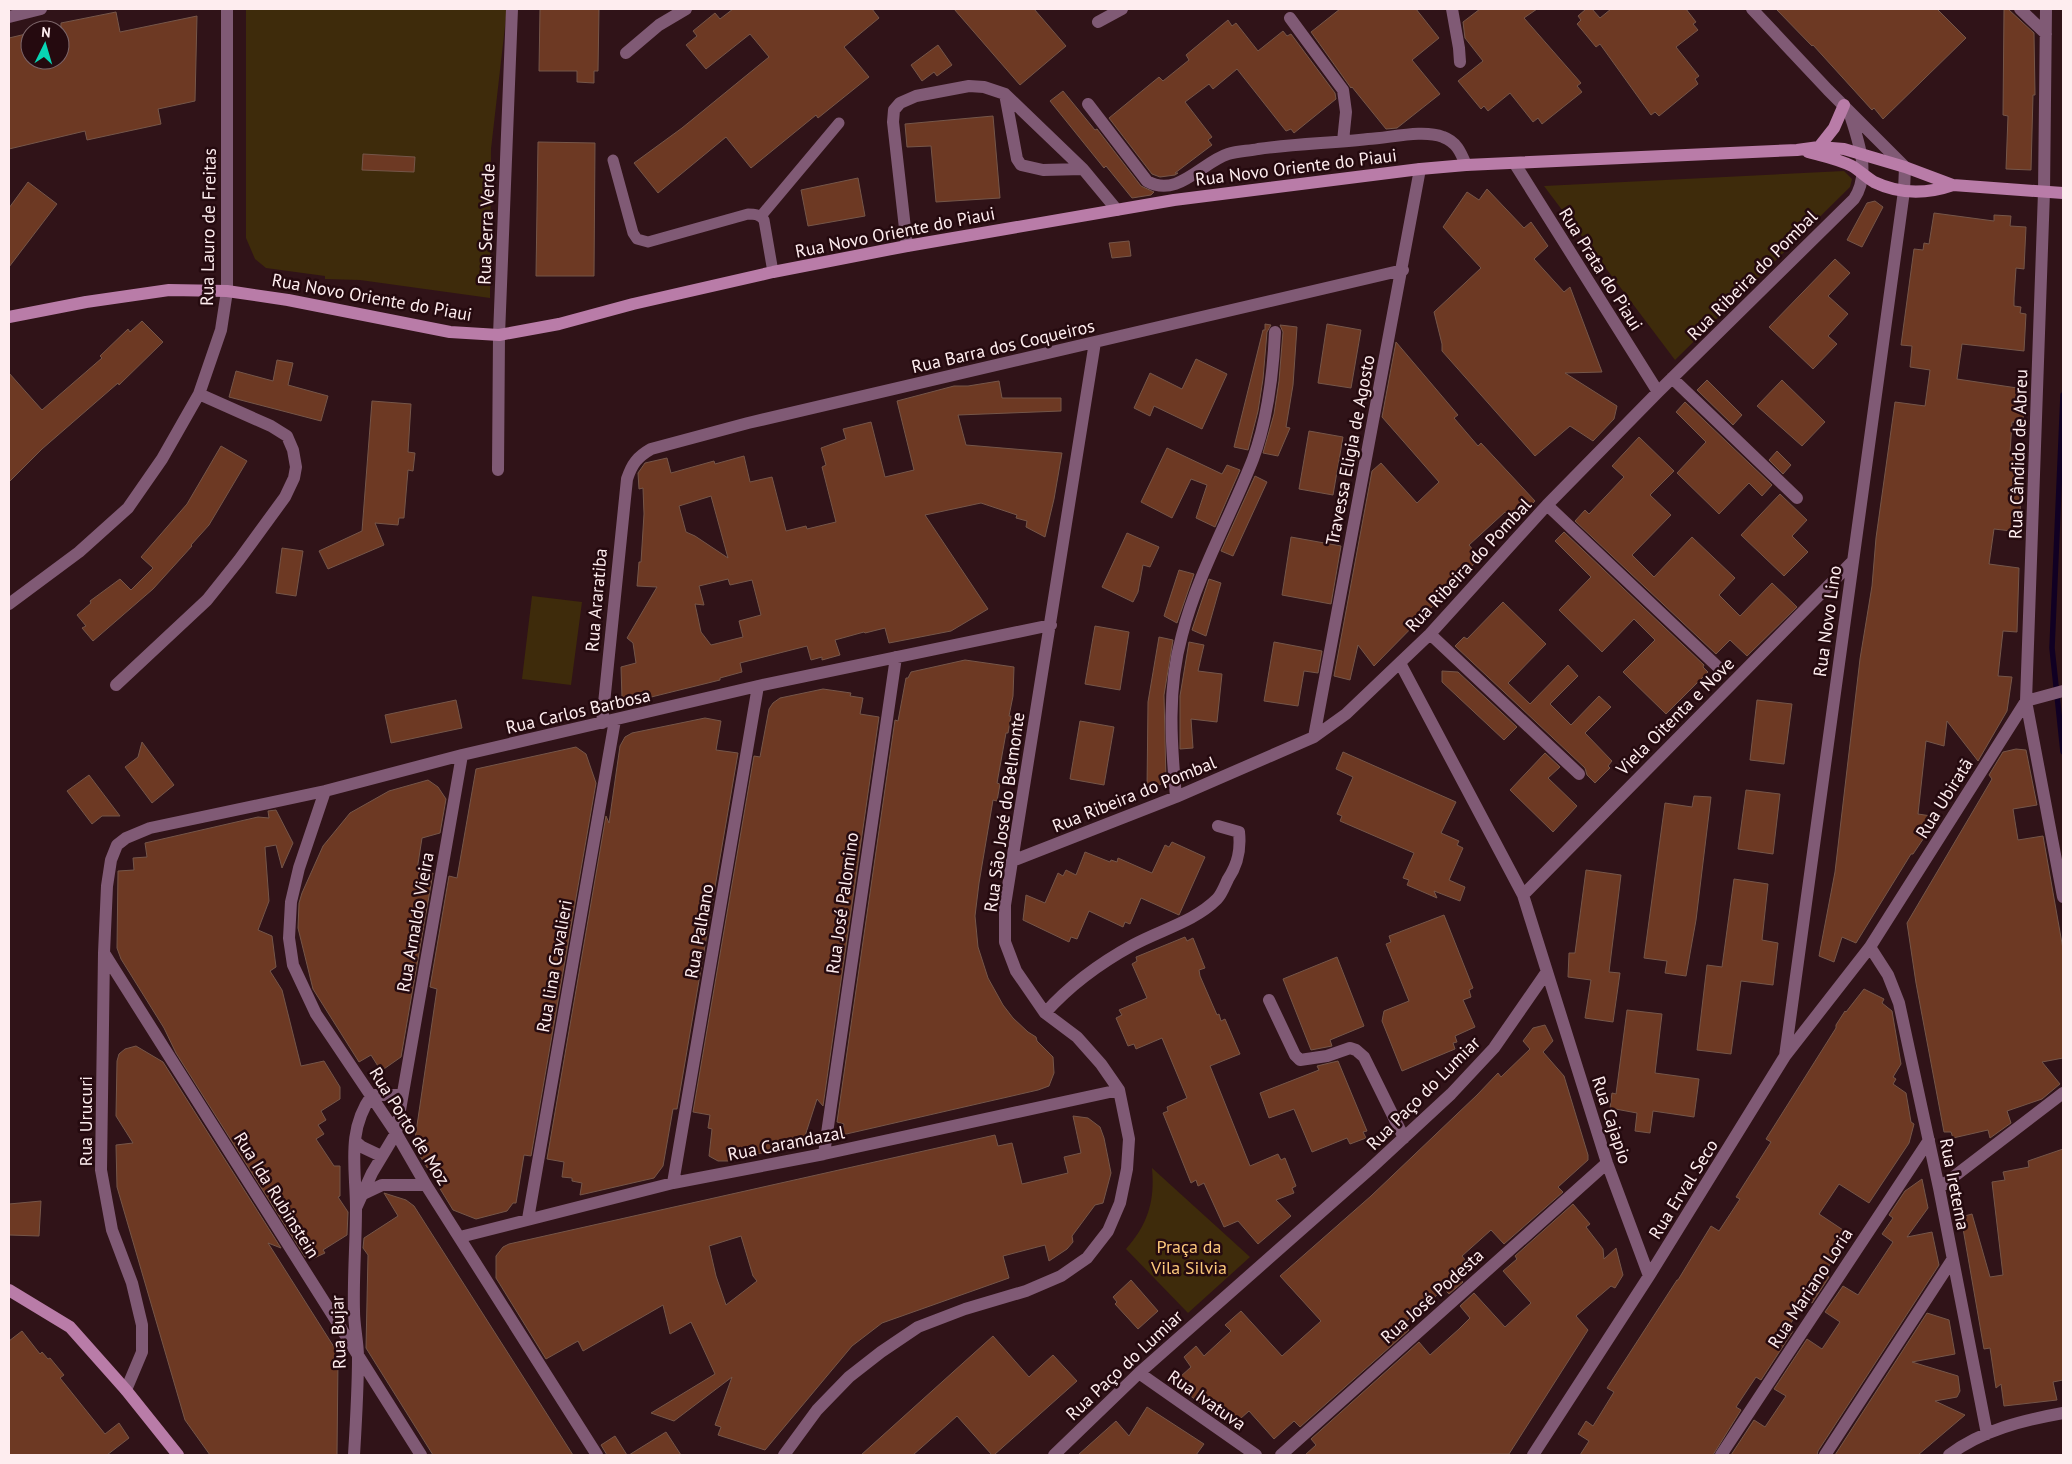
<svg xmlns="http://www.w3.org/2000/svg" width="2072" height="1464" font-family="'PT Sans',sans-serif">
  <rect width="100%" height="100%" fill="#301318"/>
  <!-- green -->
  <path fill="#3e2b0b" d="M246 9H507L491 149 490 298 360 280 325 279V276L266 268 255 259 246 238Z
    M1844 171 1852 179 1850 187 1675 360 1544 186Z
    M532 596 582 602 571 685 522 679Z
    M1152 1168 1250 1257 1188 1313 1126 1249C1148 1224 1155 1201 1152 1168Z"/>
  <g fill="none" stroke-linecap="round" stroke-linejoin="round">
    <!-- stream -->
    <path stroke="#110023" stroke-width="5.5" d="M2063 395 2052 648 2063 752"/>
  </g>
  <!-- building -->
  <path fill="#6d3923" stroke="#755649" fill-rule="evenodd" d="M540 9H599L598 71H594V83L577 82V71H539Z
    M733 9H872L879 18 844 47 869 77 818 118 816 115 751 168 726 137 658 193 634 163 682 128 769 57 750 34 706 69 686 45 697 36 693 31 715 13 720 19Z
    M954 9H1034L1066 46 1020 85Z
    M1340 9H1416L1439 38 1412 60 1440 94 1397 128 1386 129 1352 87 1351 88 1311 32Z
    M1480 9H1537L1524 18 1581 83 1577 86 1582 92 1542 124 1538 118 1533 122 1510 93 1488 111 1484 106 1481 109 1458 81 1483 61 1465 38 1463 22Z
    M1586 9H1592L1600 18 1611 9H1686L1696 22 1693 24 1698 30 1676 47 1699 76 1695 79 1698 84 1659 116 1655 112 1651 115 1600 44 1596 47 1577 24 1581 20 1578 16Z
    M1776 9H1937L1966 38 1883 119 1874 108 1872 110 1813 45 1812 46Z
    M2004 9H2008L2034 33 2035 95H2033L2031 170 2006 169 2008 116 2003 115Z
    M116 12 120 32 197 16 195 101 158 109 161 124 87 140 85 131 9 149V38L30 33V60H60L61 23Z
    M1228 20 1232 26 1236 23 1258 51 1283 31 1287 36 1291 34 1335 93 1336 99 1294 133 1291 129 1286 131 1237 69 1213 89 1209 84 1185 102 1212 137 1208 140 1212 145 1175 173H1178L1175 175 1160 177 1152 174 1109 118 1159 77 1163 81 1189 60 1186 55Z
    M938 45 952 65 937 76 934 72 922 81 911 65Z
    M1063 91 1095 130 1097 129 1141 186 1154 192 1151 195 1132 198 1106 166 1104 168 1050 101Z
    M993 116 1000 198 936 202 931 146 907 147 905 124Z
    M538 142 595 143 594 276H536Z
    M363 154 415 157 414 172 362 170Z
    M858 178 865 216 808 226 801 190Z
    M28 182 57 204 9 267V208Z
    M1487 189 1524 228 1531 222 1548 246 1534 259 1564 292 1570 287 1602 372 1565 373 1617 406 1614 419 1593 441 1570 426 1535 456 1442 351V344L1434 312 1481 268 1443 227 1467 192 1479 200Z
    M1875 201 1883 207 1862 247 1847 240 1867 203Z
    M1934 213 1994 221V215L2011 216 2010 226 2026 227 2024 269 2016 268 2014 298V306L2021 307 2020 313 2026 314 2024 351 1962 344 1957 379 2024 389 2023 423 2012 422 2010 453 2021 454 2020 532 1994 529 1989 564 2019 568 2017 632 2003 631 1998 676 2012 677 2007 711 1978 761 1947 721 1944 746 1926 741 1918 814 1938 817 1913 854H1911L1856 943 1842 937 1834 962 1819 956 1835 872 1860 659 1872 586 1876 538 1895 402 1925 406 1930 370 1910 367 1912 346 1901 345 1914 249 1923 250 1924 243 1929 244Z
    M1129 241 1131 256 1112 258 1109 243Z
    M1835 259 1850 273 1828 296 1848 314 1828 336 1837 344 1813 369 1769 327Z
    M142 321 163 342 119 385 118 383 42 449 9 482V373L42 410 102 358 100 356 128 329 130 332Z
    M1265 324 1271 325 1267 332 1263 379 1258 411 1248 450 1234 447 1263 330H1265Z
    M1327 324 1361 330 1351 388 1318 383Z
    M1280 325 1297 327 1293 385 1286 427 1290 428 1278 456 1263 453 1274 414 1279 381 1283 332Z
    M1396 342 1458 415 1454 418 1478 446 1481 443 1535 501 1514 522 1505 512 1469 545 1480 558 1374 666 1358 645 1350 680 1334 676 1372 471 1381 463 1417 503 1439 482 1382 417Z
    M1196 359 1227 374 1202 429 1154 406 1150 416 1134 408 1150 373 1182 389Z
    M277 360 293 363 288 385 328 396 321 421 229 397 236 371 273 381Z
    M1707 380 1742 415 1733 425 1697 390Z
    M1782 380 1825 422 1802 446 1757 406Z
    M999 381 1002 398H1061V411L958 415 966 445 1062 453 1054 499 1045 537 1026 527 1027 521 1016 518 1017 515 981 503 925 515 988 609 951 631 889 643 885 628 865 633 864 632 835 640 840 655 822 660V657L811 660 807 646 740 663 742 672 720 678V680L627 703 622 698 621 667 636 663 633 643 627 638 657 587 637 586 639 562H641L644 514 643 488 639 489 638 473 645 463 667 458 671 473 714 461 715 464 744 456 750 482 772 477 786 531 806 526 807 529 836 522 822 467 826 465 821 448 846 439 843 429 871 422 885 477 914 470 897 401 954 386H968ZM711 496 728 558 695 536 686 532 679 506ZM728 579 730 585 752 580 761 615 739 621 743 637 711 645 701 632 695 604 704 605 699 586Z
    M372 401 411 404 408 452 415 453 413 471 408 470 404 518H399L398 525 375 523 384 545 328 569 319 551 362 531Z
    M1685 402 1772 485 1762 496 1749 483 1719 514 1677 473 1706 442 1676 412Z
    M1309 431 1343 437 1333 495 1299 489Z
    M1639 437 1674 471 1650 495 1671 515 1632 555 1654 577 1692 537 1735 578 1719 595 1740 616 1772 583 1797 607 1747 656 1730 640 1716 654 1575 521 1585 510 1589 514 1624 477 1612 466Z
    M221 446 247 461 209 525 191 545 192 546 153 589 93 641 82 628 86 626 77 615 91 603 90 601 120 579 131 590 153 568 141 557 187 504Z
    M1167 448 1222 474 1227 465 1240 470 1215 527 1196 518 1207 485 1191 479 1172 518 1141 502Z
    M1777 451 1791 465 1783 474 1769 460Z
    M1255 476 1267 482 1233 556 1221 551Z
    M1780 494 1807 520 1792 536 1808 552 1784 576 1741 535Z
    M1564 532 1704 665 1703 667 1708 672 1666 714 1623 672 1655 640 1634 619 1602 652 1559 610 1591 577 1555 541Z
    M1127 533 1159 547 1150 567 1143 565 1138 592 1133 602 1102 587Z
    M1291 537 1341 546 1331 604 1282 595Z
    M282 548 303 551 296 596 276 593Z
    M1179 570 1194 574 1177 623 1164 616Z
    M1209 579 1221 583 1206 636 1192 630Z
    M1503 602 1546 644 1508 683 1530 704 1568 665 1578 676 1550 704 1571 725 1599 696 1611 707 1585 733 1612 761 1608 766 1610 768 1595 783 1587 775 1585 768 1455 646 1464 637 1467 639Z
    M1095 626 1129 632 1120 690 1085 684Z
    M1159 637 1173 640 1164 695 1166 782 1147 790 1148 702Z
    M1189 642 1204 645 1198 671 1222 674 1217 722 1191 719 1193 748 1180 749V696Z
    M1274 642 1322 651 1318 673 1304 671 1298 706 1264 701Z
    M965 660 1014 667 1013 696 1009 716H1011L1008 733H1006L997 783 1000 784 997 801 993 800 979 883 975 916 978 947 988 978 1003 1005 1013 1018 1028 1032 1036 1037 1037 1041 1053 1057 1054 1073 1049 1086 1038 1090 842 1135 844 1124 837 1122 895 720 898 721 906 678H908L911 672Z
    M1442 671 1458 672 1517 727 1504 740 1442 682Z
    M823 689 851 693 850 696 863 698 860 714 879 717 823 1106 817 1099 804 1139 800 1144 728 1161H718L709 1156 712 1129 708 1128 710 1115 693 1112 754 756 760 757 769 709 773 703 780 698Z
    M456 700 462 728 391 743 385 715Z
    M1757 700 1792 704 1784 764 1750 760Z
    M705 718 721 721 716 750 738 753 677 1109H673L663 1166 654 1178 580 1195 582 1183 572 1181V1178L562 1177 564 1162 547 1159 606 816 609 823 620 746 625 737 632 733Z
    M1080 721 1114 727 1104 785 1070 779Z
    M142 742 174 785 152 803 125 767 138 757Z
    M576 747 586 754 596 783 531 1156 524 1155 516 1203H513L507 1211 476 1219 453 1210 414 1146 437 989 430 987 449 876 457 878 476 769Z
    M2016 749 2026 750 2037 805 2013 809 2018 840 2043 836 2063 949V1058L2042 1062 2060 1084 2042 1099 2007 1111 2011 1123 1990 1138 1988 1130 1953 1138 1951 1132H1944L1916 983 1907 923 1992 779 1989 775 2003 752Z
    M1343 752 1456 802 1441 833 1459 841 1457 845 1463 848 1449 880 1465 887 1460 901 1434 891 1437 898 1407 885 1409 880 1403 878 1414 853 1340 821 1342 816 1337 814 1353 777 1336 769Z
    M1545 753 1560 767 1548 778 1577 806 1553 832 1510 790Z
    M89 775 120 816H102L92 824 67 791Z
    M428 780 438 787 446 799 440 833 422 838 417 870 433 873 401 1057 381 1071 371 1055 359 1062 313 989 298 928 299 903 302 893 323 846 350 813 389 791Z
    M1746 790 1780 794 1773 854 1738 849Z
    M1694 796 1711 797 1696 920 1686 976 1665 973 1667 961 1644 958 1665 803 1692 807Z
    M276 810 293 843 282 868 276 845 265 847 269 901 258 930 272 936 276 967 270 971 282 990 301 1066 324 1061 340 1087V1099L321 1111 326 1120 318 1125 324 1134 316 1139 334 1166H340V1196L338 1197 348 1212 347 1235 323 1250 325 1253 312 1259 305 1257 176 1053 164 1028 121 959 117 948 118 871 134 870 133 858 147 857 145 843 258 817 269 818 268 811Z
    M1172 842 1205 857 1179 915 1141 898 1130 924 1125 922 1123 927 1089 911 1077 939 1071 937 1069 942 1023 920 1026 895 1045 903 1058 873 1063 876 1066 870 1076 875 1085 852 1110 862 1111 860 1117 862 1118 858 1152 873 1165 845 1169 847Z
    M1586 870 1621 875 1609 972 1620 973 1613 1022 1585 1018 1591 980 1568 977 1569 953H1575Z
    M1734 879 1768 884 1762 940 1778 943 1773 985 1741 981 1731 1054 1697 1050 1707 965 1722 967Z
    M1444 915 1473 988 1469 990 1471 997 1463 1000 1475 1027 1455 1036 1457 1042 1453 1043 1455 1049 1402 1071 1382 1021 1384 1011 1409 1001 1386 944 1391 942 1389 936Z
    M1185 937 1187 941 1193 938 1205 968 1199 970 1200 976 1217 1015 1219 1014 1221 1021 1225 1019 1240 1054 1210 1066 1250 1166 1278 1154 1281 1160 1285 1158 1296 1186 1292 1188 1294 1193 1276 1200 1291 1216 1258 1244 1238 1221 1224 1227 1204 1183 1198 1186 1196 1180 1191 1183 1163 1113 1168 1111 1167 1107 1187 1098 1162 1038 1136 1049 1134 1044 1128 1046 1116 1018 1122 1015 1119 1010 1147 998 1132 964 1137 961 1136 957Z
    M1337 957 1364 1026 1330 1040 1332 1046 1311 1050 1283 979Z
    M1864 989 1884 999 1882 1003 1892 1011 1901 1064 1893 1077 1896 1079 1893 1084 1906 1093 1911 1122 1914 1124 1909 1143 1869 1203 1839 1184 1819 1214 1849 1234 1824 1274 1829 1277 1812 1303 1807 1300 1788 1327 1793 1331 1761 1380 1756 1377 1736 1407 1741 1410 1713 1455H1580L1589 1441 1578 1434 1586 1421 1593 1426 1614 1392 1607 1388 1677 1280H1678L1711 1226 1719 1231 1740 1199 1736 1197 1771 1142 1766 1139 1836 1028V1025L1845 1011 1846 1012Z
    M1627 1010 1662 1014 1655 1073 1699 1079 1694 1117 1653 1111 1650 1133 1635 1131 1637 1113 1610 1108 1612 1093 1616 1094Z
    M1545 1025 1553 1041 1543 1052 1564 1076 1588 1155V1160L1558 1187 1563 1192 1504 1244 1491 1230 1462 1256 1470 1266 1458 1277 1463 1282 1449 1294 1444 1289 1403 1324 1409 1330 1300 1427 1294 1421 1274 1439 1249 1411 1232 1426 1185 1392 1190 1387 1180 1377 1191 1367 1184 1357 1196 1346 1204 1356 1231 1331 1225 1325 1241 1311 1282 1356 1321 1321 1280 1276 1371 1196 1477 1095 1498 1073 1501 1077 1530 1049 1523 1041 1533 1028Z
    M136 1046 163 1062 281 1248 268 1243 334 1347 338 1359 337 1455H210L185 1420 117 1187 116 1145 133 1143 116 1116 117 1061 119 1054 125 1049Z
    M1338 1061 1367 1131 1363 1132 1366 1138 1350 1144 1347 1138 1312 1152 1294 1109 1269 1118 1260 1093 1319 1070 1317 1066Z
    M1073 1116 1088 1118 1100 1127 1104 1138 1111 1173 1103 1203 1095 1205 1072 1236 1073 1242 1067 1249 1049 1261 1045 1245 1003 1256 1009 1278 882 1323 852 1346 765 1450 718 1435 721 1427 715 1425 732 1377 674 1421 651 1413 715 1374 691 1322 670 1334 663 1305 583 1351 578 1341 546 1359 496 1278V1256L503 1247 509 1244 995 1135 998 1146 1012 1143 1022 1184 1068 1173 1064 1157 1081 1153ZM741 1236 753 1276 757 1281 726 1305 716 1276 709 1246Z
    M2063 1149V1380L2053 1382 2057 1400 2004 1406 2001 1384 1996 1388 1990 1348 1984 1349 1961 1217 1972 1214 1990 1277 2003 1275 1992 1182 2005 1180 2003 1172 2029 1167 2028 1161Z
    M1922 1179 1928 1208 1907 1237 1932 1232 1939 1265 1818 1451 1817 1455H1731L1754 1420 1765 1427 1786 1396 1774 1389 1807 1339 1822 1349 1840 1322 1825 1312 1843 1286 1858 1295 1893 1242 1882 1234 1893 1218 1889 1215 1905 1191Z
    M384 1193 406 1200 414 1206 573 1455H433L366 1348 368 1255 363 1248 364 1238 398 1216Z
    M41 1201 39 1236 9 1235V1204Z
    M1573 1204 1590 1224 1586 1227 1603 1249 1604 1259 1616 1248 1623 1275 1615 1288 1611 1286 1576 1316 1588 1330 1509 1454 1305 1455 1316 1445 1311 1439 1419 1342 1430 1355 1459 1329 1470 1318 1460 1306 1474 1293 1505 1327 1531 1303 1503 1271 1517 1259 1515 1256Z
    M1131 1280 1158 1311 1138 1329 1115 1304 1117 1302 1113 1297Z
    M1927 1313 1949 1320 1955 1354 1912 1362 1958 1376 1960 1391 1957 1397 1935 1401 1965 1415 1918 1455H1835Z
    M22 1331 40 1354 42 1352 48 1359 50 1358 64 1375 60 1378 105 1434 119 1423 129 1438 107 1455H9V1341Z
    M993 1336 1029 1377 1053 1355 1077 1381 994 1455H992L957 1416 913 1455H861Z
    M1147 1407 1204 1444 1196 1455H1078L1116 1421 1129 1436Z
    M666 1432 681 1455H629Z
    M615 1436 627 1455H607L601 1445Z"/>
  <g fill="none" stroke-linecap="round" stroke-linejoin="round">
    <!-- lane -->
    <path stroke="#805a75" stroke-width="11" d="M613 160 633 233 637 239 648 242 748 214C754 214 759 214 764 220L773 272
      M761 216 839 123"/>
    <!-- street -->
    <path stroke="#805a75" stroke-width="12" d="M1452 9 1459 48 1460 62
      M1752 9 1828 90 1905 167 1904 191 1785 1056
      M2020 9 2046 34
      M2046 9 2044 192 2026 701 2063 897
      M9 17 41 9
      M1290 18 1343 90 1346 112 1343 141
      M1098 22 1122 9
      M626 53 659 25 686 9
      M1005 94 1017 159 1021 165 1043 170 1083 169
      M1088 104 1147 181C1177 199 1202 162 1228 154 1238 151 1249 151 1258 149 1295 144 1332 143 1368 139 1390 138 1423 129 1443 137 1457 142 1461 153 1466 165
      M1515 164 1658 392
      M907 246 893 122 894 110 900 103 916 96 969 86 984 87 1005 94 1083 169 1117 210
      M1672 378 1797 498
      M498 470 499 335 512 9
      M1547 505 1720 669
      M9 604 79 552 128 508 162 459 199 394 221 330 227 291V9
      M1430 634 1579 774
      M1400 663 1523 895 1607 1163 1649 1276
      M116 685 207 600 239 560 285 497 294 478 296 467 293 450 287 436 271 426 199 394
      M602 723 627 479C632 464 637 457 651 449L748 423 1403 270
      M1314 737 1420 169
      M325 791 299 868 291 902 289 938 293 965 316 1014 396 1133 426 1185 597 1455
      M1176 797C1171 743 1167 689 1182 635 1198 573 1230 518 1253 459 1268 418 1273 375 1275 332
      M1012 861 1176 797 1314 737 1346 714 1430 634 1547 505 1658 392 1854 199C1872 172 1857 139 1849 111
      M1523 895 1853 561
      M1870 947 1888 975 1899 1003 1939 1188 1987 1434
      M104 953 421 1455
      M1269 1000 1295 1055 1300 1060 1327 1056 1350 1048 1356 1050 1364 1057 1404 1138
      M1045 1013C1070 985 1100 963 1133 945 1160 930 1194 922 1217 899 1222 894 1225 885 1228 879 1238 864 1241 850 1239 832L1218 826
      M355 1141 362 1147 381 1156
      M824 1154 896 657
      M673 1183 758 686
      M1939 1188 2063 1093
      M363 1194 382 1185H426
      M356 1208 372 1173 396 1133 462 755
      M528 1219 615 720
      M460 1237 673 1183 824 1154 1119 1090
      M1139 1373 1256 1455
      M126 1390 142 1352V1325L132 1283 112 1230 101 1170 104 953 107 886 111 860 117 845 126 838 150 828 325 791 462 755 758 686 1051 625
      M354 1455C356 1422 358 1390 358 1357 358 1342 354 1326 354 1311 353 1277 356 1243 356 1209 356 1168 346 1131 372 1095H402
      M784 1455 817 1410 849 1377 881 1352 918 1327 965 1309 1026 1291 1061 1276 1087 1258 1108 1231 1120 1203 1127 1169 1129 1139 1119 1090 1101 1064 1077 1037 1045 1013 1016 971 1005 942V905L1095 342
      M1054 1455 1139 1373 1370 1169 1451 1094 1494 1048 1546 973
      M1281 1455 1607 1163
      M1533 1455 1649 1276 1785 1056 1870 947 2026 701 2063 691
      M1721 1455 1929 1140
      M1825 1455 1952 1260
      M1949 1455C1982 1430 2024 1420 2063 1413"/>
    <!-- secondary -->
    <path stroke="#b97ca8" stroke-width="12" d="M1819 147 1834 128 1844 105
      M1808 152C1823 156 1838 159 1852 166 1860 171 1866 177 1874 182 1899 194 1927 194 1953 185
      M9 317 86 302 169 290 227 291 288 300 450 332 499 335 559 324 633 304 773 272 907 246 1174 200 1420 169 1466 165 1797 150 1819 147 1844 149 1905 167 1953 185 2063 193
      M9 1290 70 1327 126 1390 178 1455"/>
  </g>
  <g text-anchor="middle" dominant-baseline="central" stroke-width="5" stroke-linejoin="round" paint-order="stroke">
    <!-- street labels -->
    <g font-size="18" fill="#feedef" stroke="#250a0f">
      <text transform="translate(1296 167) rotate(-7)">Rua Novo Oriente do Piaui</text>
      <text transform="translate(486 224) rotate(-88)">Rua Serra Verde</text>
      <text transform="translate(208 227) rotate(-89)">Rua Lauro de Freitas</text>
      <text transform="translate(895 232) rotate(-11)">Rua Novo Oriente do Piaui</text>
      <text transform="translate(1601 269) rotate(58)">Rua Prata do Piaui</text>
      <text transform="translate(1752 275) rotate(-45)">Rua Ribeira do Pombal</text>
      <text transform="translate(372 297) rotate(10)">Rua Novo Oriente do Piaui</text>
      <text transform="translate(1003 346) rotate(-13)">Rua Barra dos Coqueiros</text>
      <text transform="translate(1350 450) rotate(-79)">Travessa Eligia de Agosto</text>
      <text transform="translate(2018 454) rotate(-88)">Rua Cândido de Abreu</text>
      <text transform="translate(1468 565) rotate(-47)">Rua Ribeira do Pombal</text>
      <text transform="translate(596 600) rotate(-85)">Rua Araratiba</text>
      <text transform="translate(1827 621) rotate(-82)">Rua Novo Lino</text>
      <text transform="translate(578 711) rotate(-13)">Rua Carlos Barbosa</text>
      <text transform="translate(1675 716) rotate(-45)">Viela Oitenta e Nove</text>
      <text transform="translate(1134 794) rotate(-22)">Rua Ribeira do Pombal</text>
      <text transform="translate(1944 798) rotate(-58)">Rua Ubiratã</text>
      <text transform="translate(1004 812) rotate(-82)">Rua São José do Belmonte</text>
      <text transform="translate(842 903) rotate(-82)">Rua José Palomino</text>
      <text transform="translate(415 922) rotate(-80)">Rua Arnaldo Vieira</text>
      <text transform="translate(699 931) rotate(-80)">Rua Palhano</text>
      <text transform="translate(554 966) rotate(-80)">Rua lina Cavalieri</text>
      <text transform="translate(1423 1093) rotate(-45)">Rua Paço do Lumiar</text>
      <text transform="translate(1612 1120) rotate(72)">Rua Cajapio</text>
      <text transform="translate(85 1121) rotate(-90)">Rua Urucuri</text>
      <text transform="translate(410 1126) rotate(58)">Rua Porto de Moz</text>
      <text transform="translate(786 1143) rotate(-11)">Rua Carandazal</text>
      <text transform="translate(1955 1184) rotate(79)">Rua Iretema</text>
      <text transform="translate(1683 1189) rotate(-58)">Rua Erval Seco</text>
      <text transform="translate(277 1195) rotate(58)">Rua Ida Rubinstein</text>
      <text transform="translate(1810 1288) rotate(-57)">Rua Mariano Loria</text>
      <text transform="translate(1432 1296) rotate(-42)">Rua José Podesta</text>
      <text transform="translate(338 1332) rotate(-92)">Rua Bujar</text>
      <text transform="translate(1124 1365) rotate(-43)">Rua Paço do Lumiar</text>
      <text transform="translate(1207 1400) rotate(35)">Rua Ivatuva</text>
    </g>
    <!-- park labels -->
    <g font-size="18" fill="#fbc87b" stroke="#250a0f">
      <text x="1189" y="1246">Praça da<tspan x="1189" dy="21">Vila Silvia</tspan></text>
    </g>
  </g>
  <!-- border -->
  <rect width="2072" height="1464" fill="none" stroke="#feedef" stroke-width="20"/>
  <!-- north arrow -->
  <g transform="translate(45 45) rotate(5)"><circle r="24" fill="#250a0f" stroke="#7c6569"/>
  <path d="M0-4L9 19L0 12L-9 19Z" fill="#08d5b5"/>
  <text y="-8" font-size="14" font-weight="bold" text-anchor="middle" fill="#feedef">N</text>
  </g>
</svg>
